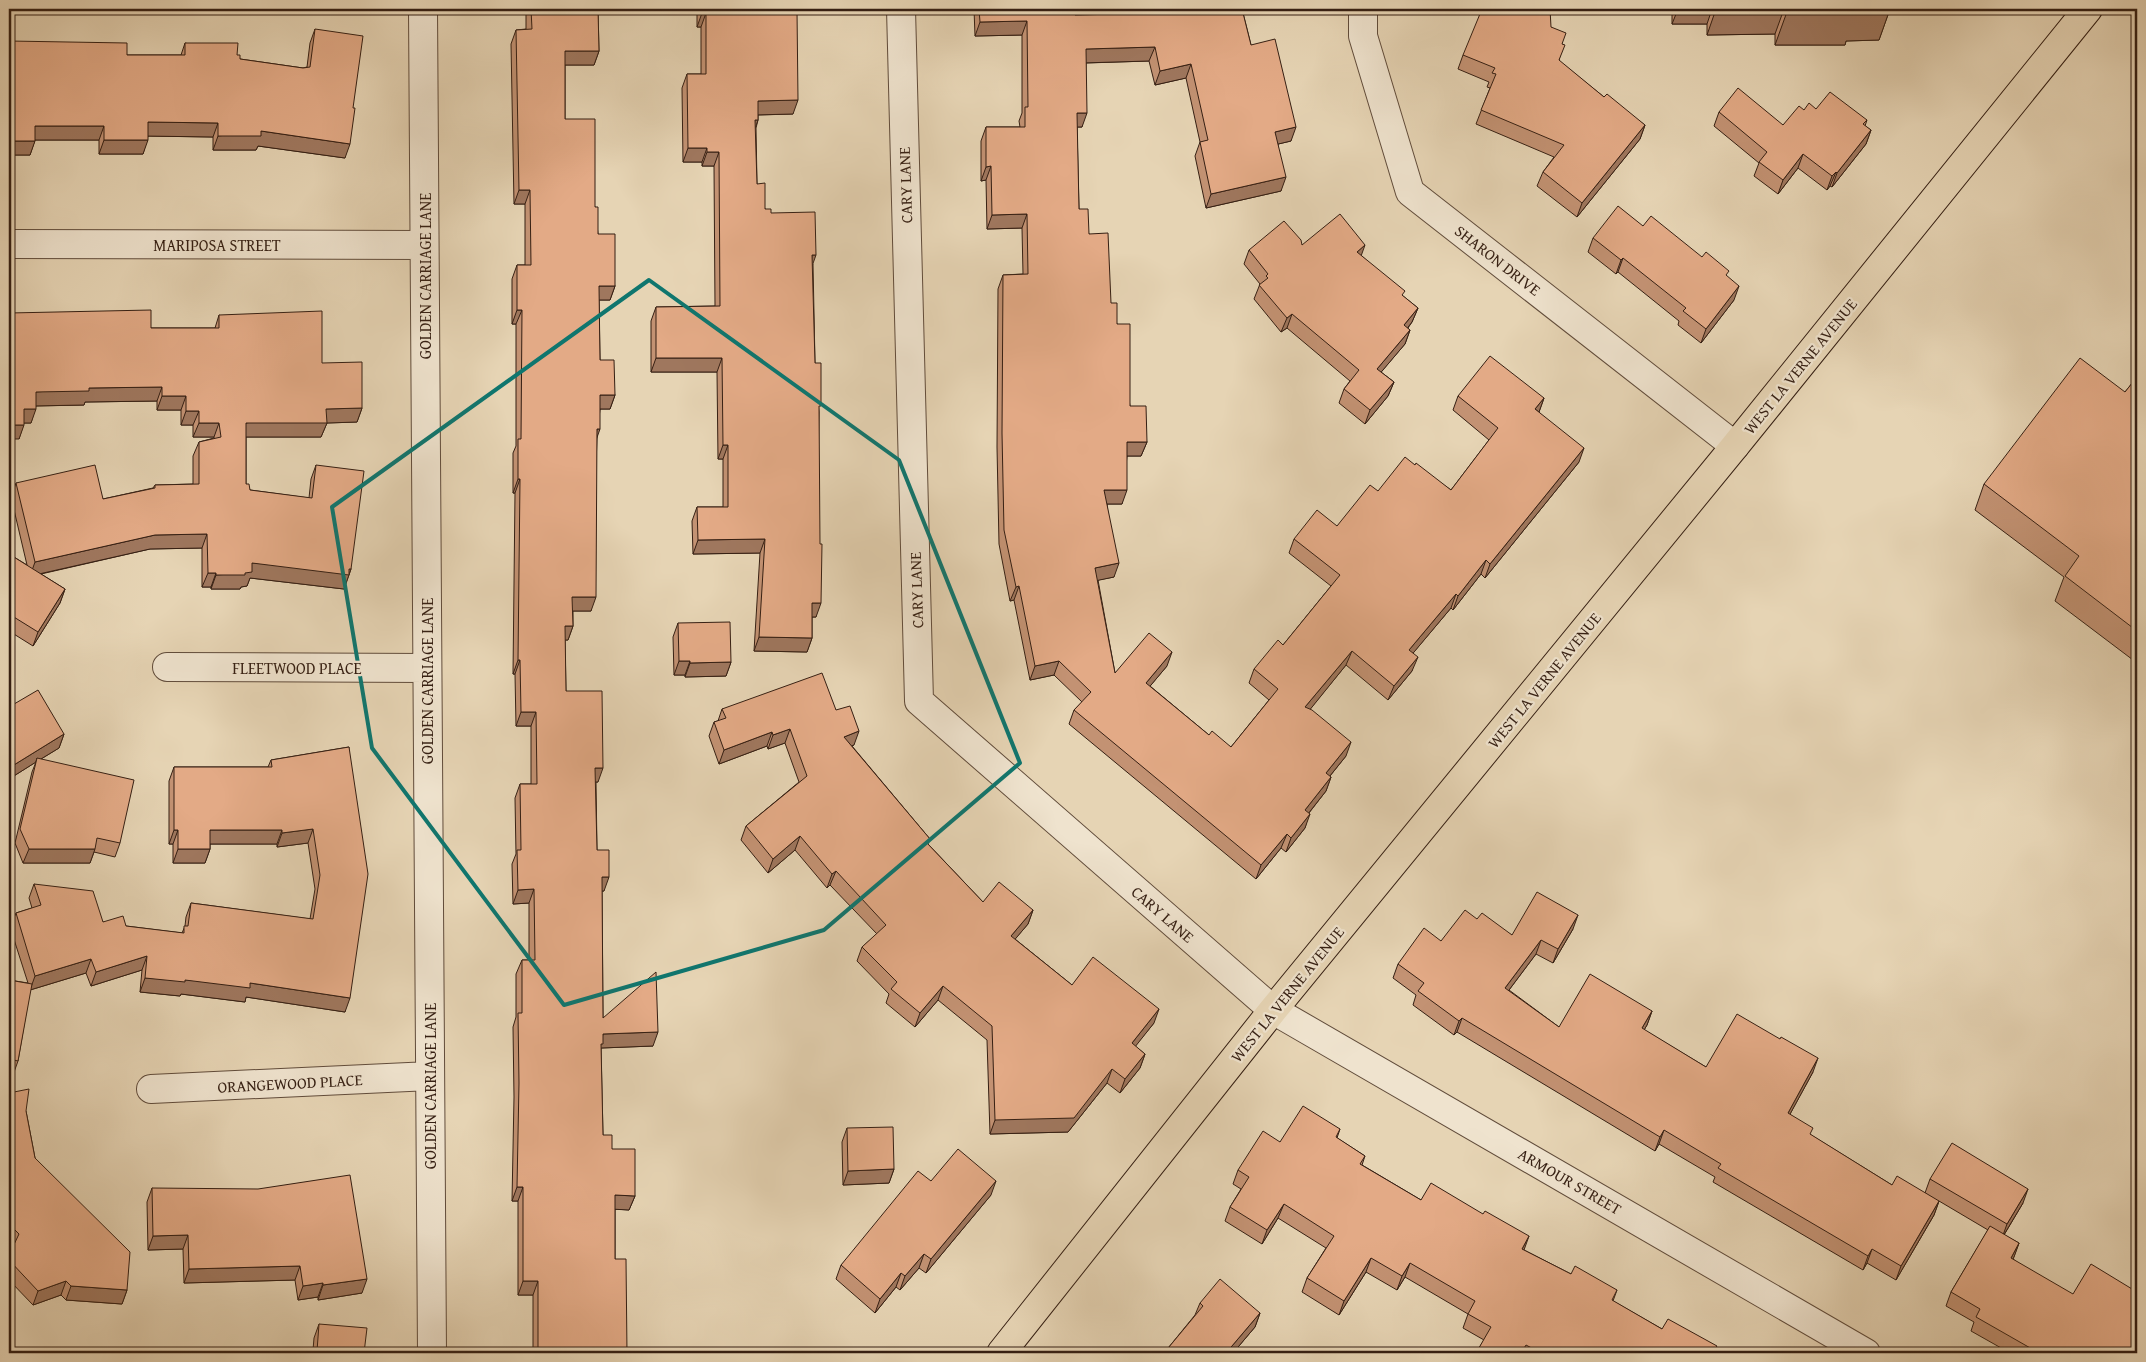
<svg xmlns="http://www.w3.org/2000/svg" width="2146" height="1362" font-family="'Gentium Book Plus',serif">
  <rect width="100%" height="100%" fill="#e6d4b4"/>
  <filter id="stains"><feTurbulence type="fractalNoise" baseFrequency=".004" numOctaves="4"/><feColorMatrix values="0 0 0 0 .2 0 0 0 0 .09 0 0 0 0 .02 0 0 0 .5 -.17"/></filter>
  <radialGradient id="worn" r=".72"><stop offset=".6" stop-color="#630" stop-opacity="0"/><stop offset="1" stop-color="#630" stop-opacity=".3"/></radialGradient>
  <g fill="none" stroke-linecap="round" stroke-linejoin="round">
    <defs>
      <path id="minor" d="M423 9 432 1353
        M901 9 919 701 1273 1010 1866 1353
        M1363 9V36L1410 192 1735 446
        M9 244 424 245
        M167 667 427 668
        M151 1089 430 1076"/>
      <path id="major" d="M1001 1353 1273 1010 1735 446 2088 9"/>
    </defs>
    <!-- minor casing -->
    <use href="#minor" stroke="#614c3b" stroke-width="30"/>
    <!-- major casing -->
    <use href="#major" stroke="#351f13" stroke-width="30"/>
    <!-- minor -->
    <use href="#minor" stroke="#efe3ce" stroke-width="28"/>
    <!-- major -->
    <use href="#major" stroke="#e6d4b4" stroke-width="28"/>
  </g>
  <!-- wall -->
  <path fill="#c39273" stroke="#351f13" d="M526 9H598L599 51 594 65H565V119L595 207 598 234 615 286 610 300H599L600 360 615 395 610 409H600L597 437 591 611H573V626L568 640H565L566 691 598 782H596L597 850 604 891H602L603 1018 653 1046 601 1048 603 1135 612 1149 635 1196 629 1210 615 1209V1259L627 1353H533V1295H518V1201H512L514 1097 513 1027 516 1017V974L522 960H529V903L513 904 512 864 516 854 515 798 520 784H531V726H516L515 674H513L515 493H513V453L516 446V324H512V279L517 265H525V204H514L511 44 516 30 526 29Z
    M677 9H762L793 114 758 115V120L756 128 757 184 765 209 771 213 813 264 815 363 819 412 816 617H812V638L807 652 754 651 760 553 693 554 692 521 697 507H723V459H718L717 372H651V321L656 307 715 306 714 166H702V162H683L682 88 687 74H701V27H697V9Z
    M974 9H1075V15L1157 13V9H1242L1251 45 1291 141 1278 144 1281 191 1206 208 1195 156 1200 142 1186 78 1155 85 1149 61 1086 63 1082 127H1077L1079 209 1089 234 1117 324 1130 406 1147 442 1141 456H1127L1122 504H1107L1114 577 1098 580 1115 673 1167 666 1150 686 1209 735 1231 747 1269 700 1249 683 1254 669 1283 645 1331 586 1289 553 1294 539 1337 526 1378 491 1415 465 1451 490 1489 440 1453 410 1458 396 1544 398 1539 412 1579 462 1485 578 1481 574 1453 610 1451 608 1413 653 1412 671 1388 700 1346 665 1310 709 1346 756 1330 776 1331 777 1326 791 1309 813 1305 828 1286 852 1281 848 1256 879 1069 724 1074 710 1082 702 1054 675 1030 680 1014 600 1010 601 999 544 997 447 998 289 1003 275 1023 274 1022 228 987 229 986 180 981 181V141L986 127H1020L1019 121 1022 113V35L975 36Z
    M1672 9H1890L1879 40 1846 41 1845 45H1775V34L1707 35V24H1672Z
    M1551 27 1562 44 1559 61 1604 97 1645 125 1640 139 1577 217 1537 186 1543 172 1554 157 1476 124 1490 88 1487 87 1489 82 1458 69 1463 55Z
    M315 29 345 158 258 146 256 150H213V137L148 136 143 154H99V140H35L30 155H9L127 55H181L185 43 237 55 240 59 303 68 307 67 310 43Z
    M1816 109 1867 120 1865 126 1871 130 1866 144 1832 187 1830 186 1827 190 1798 168 1778 194 1754 176 1759 163 1714 126 1719 112 1783 125 1804 110Z
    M1643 226 1734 300 1701 343 1678 325 1679 321 1618 272 1616 274 1588 252 1593 238Z
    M1302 245 1362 256 1403 296 1418 308 1412 322 1408 328 1410 330 1405 344 1381 372 1394 382 1388 396 1365 424 1339 403 1344 389 1350 381 1287 328 1281 332 1254 299 1260 284 1244 264 1249 250Z
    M9 313 151 328H215L219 315 322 363 362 408 357 422 327 423 321 437H246V484L250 490 309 498 311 479 316 465 351 569 344 589 250 578 247 586 241 587 240 589H211V587H202V548L150 549 41 574 65 589 60 603 33 646 9 631V554L27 565 11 497 16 483 103 499 153 488 155 485 193 484V456L199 442 214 438V437H193V425H181V410H157V401L85 402 84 405 36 406 31 423H24L19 439Z
    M2137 377V663L2055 601 2064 577 1975 510 1984 484 2125 392Z
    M678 623 731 662 726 676 685 677V675H674L673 637Z
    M9 707 64 734 59 748 41 759 120 843 115 857 94 852 90 863H23L15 843 32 772 36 762 9 779Z
    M722 709 836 710 854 745 852 746 930 839 928 844 983 902 1033 910 1028 924 1015 939 1072 985 1154 1023 1135 1046 1145 1054 1140 1068 1120 1093 1107 1083 1068 1132 990 1134 987 1040 938 1000 915 1027 886 1003 889 994 857 961 862 947 877 934 830 885 827 888 795 850 768 873 741 840 746 826 799 782 785 743 768 749 767 746 719 764 709 736 714 722 718 721Z
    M349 747 345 1012 246 997 245 1002 181 994 180 996 140 992 142 970 91 986 86 973 30 990 18 1061 13 1075 9 1074V980L28 983 10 927 16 913 32 908 29 898 34 884 103 922 126 926 182 933 185 926 186 917 191 903 310 919 315 889 308 843 277 847V844H210V849L205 863H173V844H169V781L174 767H268L271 760Z
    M1477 919 1512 935 1573 929 1553 963 1536 954 1509 990 1559 1027 1652 1011 1647 1025 1644 1030 1706 1067 1813 1072 1790 1114 1811 1135 1892 1185 1925 1193 1930 1179 2023 1203 2004 1235 2019 1243 2013 1259 2137 1353H2010L1971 1331 1974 1322 1946 1306 1951 1292 1988 1230 1939 1201 1934 1215 1896 1280 1867 1263 1863 1270 1713 1182 1715 1177 1659 1144 1655 1151 1457 1032 1454 1035 1413 1005 1416 995 1393 978 1398 964 1441 941Z
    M9 1093 26 1111 35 1158 127 1290 122 1304 66 1300 61 1295 33 1305 9 1280V1255L13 1247 9 1243Z
    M847 1128 894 1169 889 1183 843 1185 842 1142Z
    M1340 1129 1337 1138 1365 1156 1362 1165 1421 1200 1524 1250 1571 1274 1617 1290 1613 1301 1662 1329 1714 1353H1476L1484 1340 1463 1328 1468 1314 1405 1277 1397 1290 1366 1272 1339 1315 1302 1292 1307 1278 1326 1248 1278 1218 1262 1244 1225 1221 1230 1207 1241 1189 1233 1184 1238 1170 1280 1142Z
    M931 1181 991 1195 926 1273 919 1268 900 1290 896 1287 875 1313 836 1279 841 1265Z
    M152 1188 362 1293 318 1300V1297L298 1300 295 1280 184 1283 183 1249 148 1250 147 1202Z
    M1200 1303 1260 1313 1255 1327 1233 1353H1164L1195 1315Z
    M319 1324 364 1353H282L284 1348 313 1350 314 1338Z"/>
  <!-- shaded-wall -->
  <path fill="#9f775e" stroke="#351f13" d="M1678 9H1712L1707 24H1672Z
    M1716 9H1784L1775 34 1707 35Z
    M1788 9H1890L1879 40 1846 41 1845 45H1775Z
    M702 13H706L701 27H697Z
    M1027 21 1022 35 975 36 980 22Z
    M1155 47 1149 61 1081 63 1086 49Z
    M565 51H599L594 65H560Z
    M1191 64 1186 78 1155 85 1160 71Z
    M798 100 793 114 753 115 758 101Z
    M1077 113H1087L1082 127H1071Z
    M755 120H758L753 134Z
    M148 122 218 123 213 137 143 136Z
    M1645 125 1640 139 1577 217 1582 203Z
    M35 126H104L99 140H30Z
    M1296 127 1291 141 1270 146 1275 132Z
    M1871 130 1866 144 1832 187 1837 173Z
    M261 131 350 144 345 158 258 146 256 150H213L218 136Z
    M104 140H148L143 154H99Z
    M9 141H35L30 155H9Z
    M688 148H707L702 162H683Z
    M707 152H719L714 166H702Z
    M1803 154 1798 168 1778 194 1783 180Z
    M991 166 986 180 981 181 986 167Z
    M1836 172 1830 186 1827 190 1832 176Z
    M1286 177 1281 191 1206 208 1211 194Z
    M519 190H530L525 204H514Z
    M1027 214 1022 228 987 229 992 215Z
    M1365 245 1360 259 1357 252Z
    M812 255H816L811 269Z
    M1623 258 1618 272 1616 274 1621 260Z
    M599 286H615L610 300H594Z
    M1739 286 1734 300 1701 343 1706 329Z
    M1418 308 1412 322 1399 339 1404 325Z
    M517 310H522L516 324H512Z
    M1292 314 1287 328 1281 332 1287 318Z
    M1410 330 1405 344 1372 383 1377 369Z
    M656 358H722L717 372H651Z
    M1394 382 1388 396 1365 424 1370 410Z
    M162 387 157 401 85 402 84 405 31 406 36 392 89 388Z
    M600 395H615L610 409H595Z
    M162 396H186L181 410H157Z
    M1544 398 1539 412 1535 409Z
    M362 408 357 422 327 423 321 437H241L246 423 326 409Z
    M24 409H36L31 423H19Z
    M186 411H199L193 425H181Z
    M199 423H219L214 437H193Z
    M9 425H24L19 439H9Z
    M597 429H600L595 443Z
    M1127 442H1147L1141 456H1122Z
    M723 445H728L723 459H718Z
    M1584 448 1579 462 1485 578 1490 564Z
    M518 479H520L515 493H513Z
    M1104 490H1127L1122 504H1099Z
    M207 534 202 548 150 549 30 576 35 562 155 535Z
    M765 539 760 553 693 554 698 540Z
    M1486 560 1481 574 1453 610 1458 596Z
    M252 563 349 569H351L344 589 250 578 247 586 241 587 240 589H211L216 575 245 573Z
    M1119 563 1114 577 1090 582 1095 568Z
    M208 573H216L211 587H202Z
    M1019 586 1014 600 1010 601 1016 587Z
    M65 589 60 603 33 646 38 632Z
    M1456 594 1451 608 1404 664 1409 650Z
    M572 597H596L591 611H567Z
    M812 603H821L816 617H807Z
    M565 626H573L568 640H560Z
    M759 637 812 638 807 652 754 651Z
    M1352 651 1346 665 1300 722 1305 707Z
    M1172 652 1167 666 1141 697 1146 683Z
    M1418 657 1412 671 1388 700 1394 686Z
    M518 660H520L515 674H513Z
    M679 661H690L685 675H674Z
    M1059 661 1054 675 1030 680 1035 666Z
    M731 662 726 676 685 677 690 663Z
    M521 712H536L531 726H516Z
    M790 729 785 743 768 749 773 735Z
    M859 731 854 745 839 751 844 737Z
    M772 732 767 746 719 764 724 750Z
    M64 734 59 748 36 762 37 758 36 762 9 779V768Z
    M1351 742 1346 756 1321 787 1326 773Z
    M595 768H603L598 782H590Z
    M1331 777 1326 791 1300 824 1305 810Z
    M1310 814 1305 828 1286 852 1291 838Z
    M313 829 308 843 277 847 282 833Z
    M174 830H178L173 844H169Z
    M210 830H282L277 844H205Z
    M1287 834 1281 848 1256 879 1261 865Z
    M800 836 795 850 768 873 773 859Z
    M29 849H95L90 863H23Z
    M178 849H210L205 863H173Z
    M836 871 830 885 827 888 832 874Z
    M602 877H609L604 891H596Z
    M534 889 529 903 513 904 518 890Z
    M1033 910 1028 924 1006 950 1011 936Z
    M1578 915 1573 929 1553 963 1558 949Z
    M1541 940 1536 954 1500 1002 1505 988Z
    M147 956 142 970 91 986 96 972Z
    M91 959 86 973 30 990 35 976Z
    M145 978 250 983 350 998 345 1012 246 997 245 1002 181 994 180 996 140 992Z
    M943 986 938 1000 915 1027 920 1013Z
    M1159 1009 1154 1023 1127 1057 1132 1043Z
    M1652 1011 1647 1025 1637 1042 1642 1028Z
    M1462 1018 1457 1032 1454 1035 1459 1021Z
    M658 1032 653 1046 601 1048 598 1058 603 1034Z
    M1145 1054 1140 1068 1120 1093 1125 1079Z
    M1818 1058 1813 1072 1783 1127 1788 1113Z
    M1112 1069 1107 1083 1068 1132 990 1134 995 1120Z
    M1664 1130 1659 1144 1655 1151 1660 1137Z
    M894 1169 889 1183 843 1185 848 1171Z
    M996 1181 991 1195 926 1273 931 1259Z
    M517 1187H523L518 1201H512Z
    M2028 1189 2023 1203 2002 1238 2007 1224Z
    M615 1195 635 1196 629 1210 610 1209Z
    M1939 1201 1934 1215 1896 1280 1901 1266Z
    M1284 1204 1278 1218 1262 1244 1267 1230Z
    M188 1235 183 1249 148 1250 153 1236Z
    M1529 1236 1524 1250 1522 1249Z
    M2019 1243 2014 1257 2006 1272 2011 1258Z
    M1872 1249 1867 1263 1863 1270 1868 1256Z
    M924 1254 919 1268 900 1290 905 1276Z
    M1371 1258 1366 1272 1339 1315 1344 1301Z
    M1410 1263 1405 1277 1397 1290 1402 1276Z
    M300 1266 295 1280 184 1283 189 1269Z
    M901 1273 896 1287 875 1313 880 1299Z
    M367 1279 362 1293 318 1300 323 1285Z
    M66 1281 61 1295 33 1305 38 1291Z
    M523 1281H538L533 1295H518Z
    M323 1283 318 1297 298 1300 303 1286Z
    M71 1286 127 1290 122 1304 66 1300Z
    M1260 1313 1255 1327 1233 1353H1226Z"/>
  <!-- building -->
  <path fill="#e3aa86" stroke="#351f13" d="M531 9H598L599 51H565V119H595V207H598V234H615V286H599L600 360H614L615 395H600V429H597L596 597H572L573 626H565L566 691H602L603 768H595L597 850H609V877H602L603 1018 656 972 658 1032 603 1034V1044H601L603 1135H612V1149H635V1196L615 1195V1259H626L627 1353H538V1281H523V1187H517L519 1083 518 1013H522V960H535L534 889 518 890 517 850H521L520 784H537L536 712H521L520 660H518L520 479H518V439H521L522 310H517V265H531L530 190H519L516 30 532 29Z
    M702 9H762V11H797L798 100 758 101V120H755L757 184 765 183V209H771V213L815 212 816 255H812L815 363H821V406H819L820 544H822L821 603H812V638L759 637 765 539 698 540 697 507H728V445H723L722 358H656V307L720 306 719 152H707V148H688L687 74H706V13H702Z
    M979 9H1075V15L1163 13V9H1242L1251 45 1275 39 1296 127 1275 132 1286 177 1211 194 1200 142 1208 140 1191 64 1160 71 1155 47 1086 49 1087 113H1077L1079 209H1088L1089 234 1108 233 1111 303H1117V324H1130V406H1146L1147 442H1127V490H1104L1119 563 1095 568 1115 673 1149 633 1172 652 1146 683 1209 735 1212 731 1231 747 1278 689 1254 669 1278 640 1283 645 1340 575 1294 539 1317 510 1337 526 1370 485 1378 491 1405 457 1415 465 1416 463 1451 490 1498 428 1458 396 1490 356 1544 398 1535 409 1584 448 1490 564 1486 560 1458 596 1456 594 1409 650 1418 657 1394 686 1352 651 1305 707 1312 710 1351 742 1326 773 1331 777 1305 810 1310 814 1291 838 1287 834 1261 865 1074 710 1091 692 1059 661 1035 666 1019 586 1016 587 1004 530 1002 433 1003 275 1028 274 1027 214 992 215 991 166 986 167V127H1025V107H1028L1027 21 980 22Z
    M1482 9H1550L1551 27 1566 33 1562 44 1565 45 1559 60 1604 97 1607 94 1645 125 1582 203 1543 172 1564 145 1481 110 1496 74 1492 73 1495 68 1463 55Z
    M315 29 363 36 353 108H355L350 144 261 131V136H218V123L148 122V140H104V126H35V141H9V41L127 43V55H185V43H238L237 55H240V59L303 68 310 67Z
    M1738 88 1783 125 1799 106 1804 110 1809 103 1816 109 1830 92 1867 120 1863 124 1871 130 1837 173 1836 172 1832 176 1803 154 1783 180 1759 162 1767 152 1719 112Z
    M1618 206 1643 226 1651 216 1702 257 1706 252 1729 271 1726 275 1739 286 1706 329 1683 311 1686 308 1623 258 1621 260 1593 238Z
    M1340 214 1365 245 1357 252 1405 291 1402 295 1418 308 1404 325 1410 330 1377 369 1394 382 1370 410 1344 389 1359 370 1292 314 1287 318 1259 285 1268 278 1266 276 1268 274 1249 250 1284 221 1301 240 1302 245Z
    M151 310V328H219V315L322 311V363L362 362V408L326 409 327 423H246V484H249L250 490 312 498 316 465 364 471 351 569H349V575L252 563V572L245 573V575H216V573H208L207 534 155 535 35 562 16 483 95 465 103 499 155 488V485L199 484V442L221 437 219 423H199V411H186V396H162V387L89 388V391L36 392V409H24V425H9V313Z
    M2080 358 2125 392 2137 377V631L2065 576 2079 556 1984 484Z
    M9 554 65 589 38 632 9 614Z
    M730 622 731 662 690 663V661H679L678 623Z
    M822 673 836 710 850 706 859 731 844 737 930 839 926 842 983 902 999 882 1033 910 1011 936 1072 985 1093 957 1159 1009 1132 1043 1145 1054 1125 1079 1112 1069 1074 1118 995 1120 992 1026 943 986 920 1013 891 989 897 982 862 947 886 925 836 871 832 874 800 836 773 859 746 826 807 776 790 729 773 735 772 732 724 750 714 722 726 718 722 709Z
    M38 690 64 734 9 768V707Z
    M349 747 368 874 350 998 250 983V988L185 980V982L145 978 147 956 96 972 91 959 35 976 16 913 41 905 34 884 93 891 103 922 123 916 126 926 184 933V926H188L191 903 313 919 320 875 313 829 282 833V830H210V849H178V830H174V767H272L271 760Z
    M37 758 134 780 120 843 97 838 95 849H29L20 829Z
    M1537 892 1578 915 1558 949 1541 940 1505 988 1559 1027 1590 974 1652 1011 1642 1028 1706 1067 1737 1014 1780 1039 1781 1037 1818 1058 1788 1113 1813 1128 1810 1134 1892 1185 1897 1176 1939 1201 1901 1266 1872 1249 1868 1256 1718 1168 1721 1164 1664 1130 1660 1137 1462 1018 1459 1021 1418 991 1424 983 1398 964 1424 928 1441 941 1465 910 1477 919 1482 913 1512 935Z
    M9 980 32 984 18 1061 9 1059Z
    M29 1089 26 1111 35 1158 130 1252 127 1290 71 1286 66 1281 38 1291 9 1260V1255L19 1234 9 1224V1093Z
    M1303 1106 1340 1129 1336 1137 1365 1156 1360 1164 1421 1200 1431 1183 1483 1214 1485 1211 1529 1236 1522 1249 1571 1274 1575 1266 1617 1290 1612 1300 1662 1329 1668 1319 1717 1346 1712 1353H1541L1526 1345 1521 1353H1476L1491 1327 1468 1314 1475 1301 1410 1263 1402 1276 1371 1258 1344 1301 1307 1278 1334 1236 1284 1204 1267 1230 1230 1207 1249 1177 1238 1170 1263 1131 1280 1142Z
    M893 1127 894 1169 848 1171 847 1128Z
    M1952 1143 2028 1189 2007 1224 1930 1179Z
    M958 1149 996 1181 931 1259 924 1254 905 1276 901 1273 880 1299 841 1265 918 1171 931 1181Z
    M350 1175 367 1279 323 1285V1283L303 1286 300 1266 189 1269 188 1235 153 1236 152 1188 258 1189Z
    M1990 1226 2019 1243 2011 1258 2073 1294 2091 1264 2137 1292V1353H2039L1976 1317 1980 1309 1951 1292Z
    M1220 1279 1260 1313 1226 1353H1164L1203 1306 1200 1303Z
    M319 1324 367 1328 364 1353H284V1348L317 1351Z
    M9 1350H19V1353H9Z"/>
  <!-- marked area -->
  <path fill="none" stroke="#0f766e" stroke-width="4" stroke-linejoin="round" d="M649 280 899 460 1020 763 824 930 564 1005 372 748 332 507Z"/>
  <g text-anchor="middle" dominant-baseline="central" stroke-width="4.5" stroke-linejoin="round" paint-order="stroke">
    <!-- street labels -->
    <g font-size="16" fill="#351f13" stroke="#efe3ce">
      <text transform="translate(905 185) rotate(-92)">CARY LANE</text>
      <text x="217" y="245">MARIPOSA STREET</text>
      <text transform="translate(1498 260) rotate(38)">SHARON DRIVE</text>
      <text transform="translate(425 276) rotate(-90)">GOLDEN CARRIAGE LANE</text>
      <text transform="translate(1800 366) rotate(-51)">WEST LA VERNE AVENUE</text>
      <text transform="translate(916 590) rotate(-92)">CARY LANE</text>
      <text x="297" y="668">FLEETWOOD PLACE</text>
      <text transform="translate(1544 680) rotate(-51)">WEST LA VERNE AVENUE</text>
      <text transform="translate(427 681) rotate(-90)">GOLDEN CARRIAGE LANE</text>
      <text transform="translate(1163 914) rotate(41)">CARY LANE</text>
      <text transform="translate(1287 994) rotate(-51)">WEST LA VERNE AVENUE</text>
      <text transform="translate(290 1083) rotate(-3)">ORANGEWOOD PLACE</text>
      <text transform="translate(430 1086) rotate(-90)">GOLDEN CARRIAGE LANE</text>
      <text transform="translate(1570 1181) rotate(30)">ARMOUR STREET</text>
    </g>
  </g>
  <!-- margin -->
  <rect width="2146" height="1362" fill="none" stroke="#e6d4b4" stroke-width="30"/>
  <rect x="10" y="10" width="2126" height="1342" fill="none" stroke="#351f13" stroke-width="2.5"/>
  <rect x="15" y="15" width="2116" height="1332" fill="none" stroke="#351f13"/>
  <rect width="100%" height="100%" filter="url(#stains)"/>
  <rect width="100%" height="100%" fill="url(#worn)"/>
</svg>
